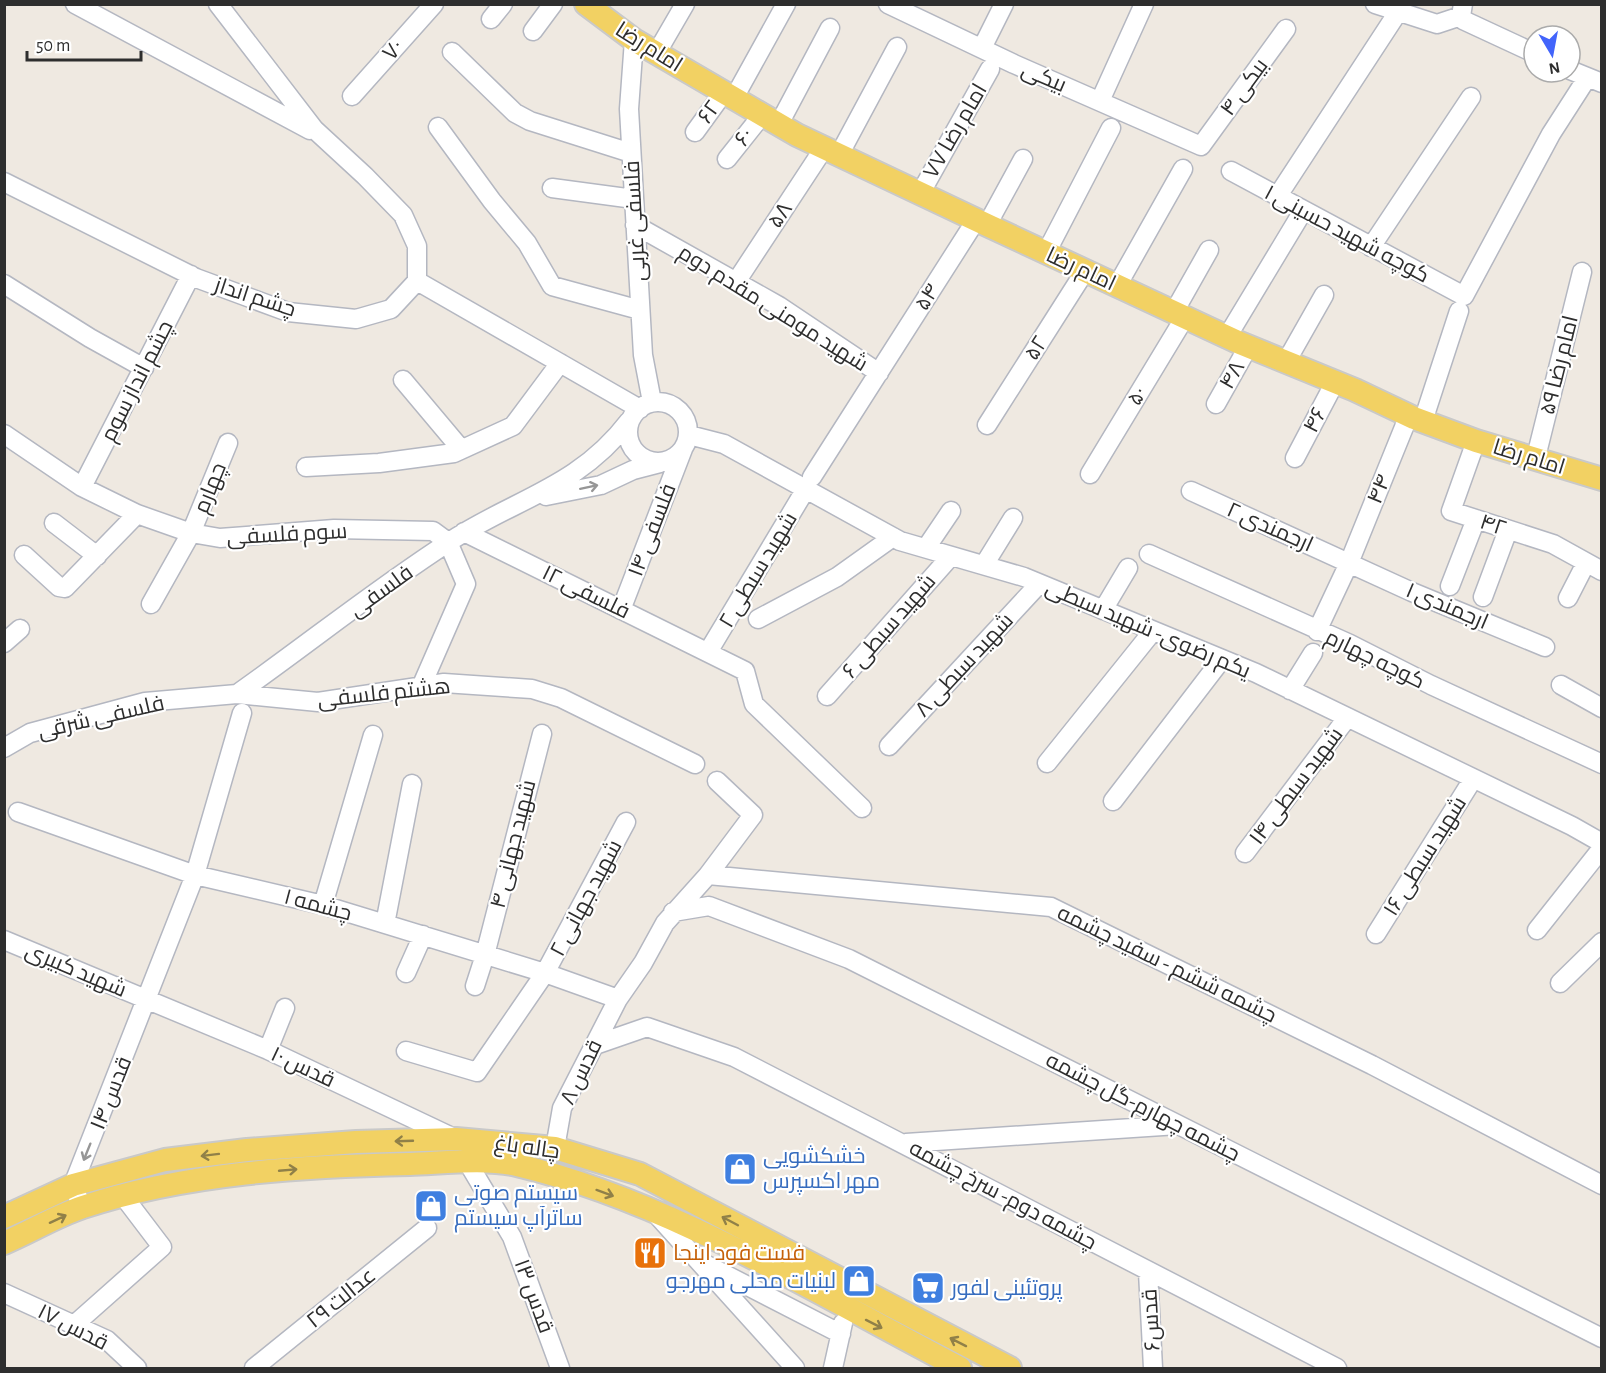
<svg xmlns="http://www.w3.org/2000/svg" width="1606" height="1373" font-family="'Alegreya Sans',Cairo,sans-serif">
  <rect width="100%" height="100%" fill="#efe9e1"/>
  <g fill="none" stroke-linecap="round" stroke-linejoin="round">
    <defs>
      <path id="minor" d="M75 4 310 130
        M888 4 1014 64 1201 146 1286 29
        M1375 4 1437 24 1461 16
        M1463 4 1461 16 1463 20 1534 53
        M491 19 503 4
        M533 31 553 4
        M634 40 629 109 643 355 652 402
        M982 48 1004 4
        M452 52 515 113 530 121 631 153
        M656 54 685 4
        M1570 70 1602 83
        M352 96 434 4
        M734 98 786 4
        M1100 101 1144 4
        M779 124 830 28
        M438 127 492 201 527 243 552 286 640 310
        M695 132 724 92
        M839 155 897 47
        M727 159 762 115
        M1231 171 1464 296 1551 134 1587 78
        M4 182 196 278 288 312 356 319 391 309 417 281V246L403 215 365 176 314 129 218 4
        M552 188 634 199
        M920 194 990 69
        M1277 197 1398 12
        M635 225 779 306 879 373
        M987 225 1023 159
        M1371 247 1471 97
        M1046 253 1111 128
        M417 281 640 409
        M736 282 824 148
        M4 284 90 338 144 368
        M1117 286 1183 169
        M1174 312 1209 250
        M1227 337 1303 211
        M1286 362 1324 295
        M403 380 461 449
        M628 432a30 30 0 1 1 60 0a30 30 0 1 1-60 0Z
        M1216 404 1248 347
        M1423 421 1459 311
        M987 425 1085 271
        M4 434 82 487 137 514 191 533 220 538 334 529 433 531 448 542 466 584 421 687
        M689 435 724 444 900 541 1024 577 1256 673 1572 826 1602 843
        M1476 441 1451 511 1553 544 1602 571
        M1536 457 1582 272
        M1295 458 1335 382
        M306 467 379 463 454 453 513 426 560 363
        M1090 474 1185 317
        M812 477 976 220
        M82 487 191 275
        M1191 491 1412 592 1545 647
        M546 496 601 485 633 470 660 463
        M54 523 97 556
        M464 532 745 671 754 704 862 808
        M926 548 951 511
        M1149 554 1350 644 1431 685 1602 764
        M24 555 59 587 65 588 137 514
        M984 565 1013 518
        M1450 586 1476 519
        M1483 597 1508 530
        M1568 598 1586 563
        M151 604 191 533 228 443
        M621 610 683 449
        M1103 610 1128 568
        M758 619 837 577 893 537
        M1317 631 1349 563 1409 415
        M4 643 20 629
        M708 652 807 487
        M1561 685 1602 708
        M1290 690 1313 653
        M237 694C308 644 376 589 449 542 514 499 578 488 629 421
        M827 696 951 556
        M889 746 1039 584
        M4 748 30 733 145 702 237 694 318 702 444 683 532 689 561 698 695 764
        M1047 763 1153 631
        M1113 801 1222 659
        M18 812 195 875 323 905 545 973 618 999
        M1245 853 1347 718
        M708 875 753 815 717 781
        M323 905 373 735
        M673 912 709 906 849 959 1602 1338
        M385 924 412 784
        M1537 930 1602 848
        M1376 934 1473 779
        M4 940 268 1050 456 1139
        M406 973 423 935
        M1560 983 1602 942
        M475 986 485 955 542 734
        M595 1045 647 1027 734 1057 1337 1368
        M268 1050 285 1008
        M406 1051 477 1072 545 973 626 822
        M906 1143 1178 1125
        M555 1148 562 1108 618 999 643 963 665 923 708 875 1051 907 1372 1065 1602 1185
        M468 1163 512 1237 560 1368
        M82 1207 73 1185 195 875 242 713
        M656 1214 795 1368
        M705 1264 841 1334
        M1148 1272 1153 1368
        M4 1293 107 1340 137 1368
        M74 1325 162 1247 124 1197
        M254 1368 427 1228
        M833 1368 843 1323"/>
      <path id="major" d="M586 4 634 40 797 135 987 225 1240 343 1355 390 1414 418 1476 441 1602 479
        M4 1217 73 1185 165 1160 247 1150 356 1142 456 1139 555 1148 640 1174 1010 1368
        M4 1243C30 1232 56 1216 83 1207 185 1173 304 1166 410 1164 443 1163 486 1158 517 1165 670 1201 821 1296 960 1368"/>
    </defs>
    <!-- minor casing -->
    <use href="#minor" stroke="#b4b7c1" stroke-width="21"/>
    <!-- major casing -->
    <use href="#major" stroke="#c9c9c9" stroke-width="26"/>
    <!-- minor -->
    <use href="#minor" stroke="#fff" stroke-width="18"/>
    <!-- major -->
    <use href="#major" stroke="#f2d163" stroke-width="22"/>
  </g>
  <!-- one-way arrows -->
  <defs><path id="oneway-shaft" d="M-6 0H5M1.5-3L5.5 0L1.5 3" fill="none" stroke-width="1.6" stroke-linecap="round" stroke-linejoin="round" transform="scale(1.5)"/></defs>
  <g stroke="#969696">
    <use href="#oneway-shaft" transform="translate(589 487) rotate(-12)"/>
    <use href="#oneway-shaft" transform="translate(87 1152) rotate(112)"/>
  </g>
  <g stroke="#908048">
    <use href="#oneway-shaft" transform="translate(404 1141) rotate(178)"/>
    <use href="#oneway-shaft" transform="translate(210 1155) rotate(173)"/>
    <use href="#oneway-shaft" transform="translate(288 1170) rotate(-5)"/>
    <use href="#oneway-shaft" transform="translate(605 1193) rotate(20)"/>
    <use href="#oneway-shaft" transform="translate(58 1219) rotate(-25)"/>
    <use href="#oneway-shaft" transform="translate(730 1221) rotate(-152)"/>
    <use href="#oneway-shaft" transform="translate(874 1324) rotate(27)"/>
    <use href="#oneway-shaft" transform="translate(958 1342) rotate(-153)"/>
  </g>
  <!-- icons -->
  <defs>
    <symbol id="shop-square" viewBox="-11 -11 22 22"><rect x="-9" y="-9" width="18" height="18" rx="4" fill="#3f7fe0" stroke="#fff"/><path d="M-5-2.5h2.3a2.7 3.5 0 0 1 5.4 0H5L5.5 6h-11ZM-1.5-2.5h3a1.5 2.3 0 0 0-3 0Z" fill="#fff"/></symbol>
    <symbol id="restaurant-square" viewBox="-11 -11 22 22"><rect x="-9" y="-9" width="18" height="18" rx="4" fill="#e8710a" stroke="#fff"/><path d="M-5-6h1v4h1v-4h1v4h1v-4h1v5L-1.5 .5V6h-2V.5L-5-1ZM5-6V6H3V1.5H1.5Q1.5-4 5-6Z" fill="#fff"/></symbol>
    <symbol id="supermarket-square" viewBox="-11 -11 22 22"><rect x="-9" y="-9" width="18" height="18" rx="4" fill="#3f7fe0" stroke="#fff"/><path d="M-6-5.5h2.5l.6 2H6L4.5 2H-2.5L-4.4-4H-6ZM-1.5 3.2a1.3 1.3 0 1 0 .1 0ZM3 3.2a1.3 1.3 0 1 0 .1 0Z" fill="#fff"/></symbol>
  </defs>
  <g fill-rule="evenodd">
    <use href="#shop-square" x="721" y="1150" width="38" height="38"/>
    <use href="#shop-square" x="412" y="1187" width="38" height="38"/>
    <use href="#restaurant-square" x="631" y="1234" width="38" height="38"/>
    <use href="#shop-square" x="840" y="1262" width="38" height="38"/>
    <use href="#supermarket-square" x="909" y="1269" width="38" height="38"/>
  </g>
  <g text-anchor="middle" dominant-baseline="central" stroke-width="4.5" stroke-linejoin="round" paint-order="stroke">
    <!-- street labels -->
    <g font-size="22" fill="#2e2e2e" stroke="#fff">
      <text transform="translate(649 47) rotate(32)">امام رضا</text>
      <text transform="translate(393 50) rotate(-48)">۷۰</text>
      <text transform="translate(1044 77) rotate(23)">بیکی</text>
      <text transform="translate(1244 87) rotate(-54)">۴ بیکی</text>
      <text transform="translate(709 112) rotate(-54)">۶۲</text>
      <text transform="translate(955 131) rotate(-60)">امام رضا ۷۷</text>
      <text transform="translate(744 137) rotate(-51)">۶۰</text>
      <text transform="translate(780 215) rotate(-57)">۵۸</text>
      <text transform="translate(635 221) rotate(-93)">فلسفی غربی</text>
      <text transform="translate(1347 234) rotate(28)">کوچه شهید حسینی ۱</text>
      <text transform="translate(1081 269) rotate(25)">امام رضا</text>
      <text transform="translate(255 297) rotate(18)">چشم انداز</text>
      <text transform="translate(927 297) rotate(-58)">۵۴</text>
      <text transform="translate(773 308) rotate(32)">شهید مومنی مقدم دوم</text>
      <text transform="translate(1036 348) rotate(-57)">۵۲</text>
      <text transform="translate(1559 365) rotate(-76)">۵۹ امام رضا</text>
      <text transform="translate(1232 375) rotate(-60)">۴۸</text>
      <text transform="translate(137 381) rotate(-63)">چشم انداز سوم</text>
      <text transform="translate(1137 396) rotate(-59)">۵۰</text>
      <text transform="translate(1315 420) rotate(-63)">۴۶</text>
      <text transform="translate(1529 457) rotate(17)">امام رضا</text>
      <text transform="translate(210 488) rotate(-68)">چهارم</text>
      <text transform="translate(1379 489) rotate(-68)">۴۴</text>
      <text transform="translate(1493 525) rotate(18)">۴۲</text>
      <text transform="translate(1270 527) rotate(24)">۲ ارجمندی</text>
      <text transform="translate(652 530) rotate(-69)">۱۴ فلسفی</text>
      <text transform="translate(287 534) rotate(-3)">سوم فلسفی</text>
      <text transform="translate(758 570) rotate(-59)">۲ شهید سبطی</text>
      <text transform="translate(381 591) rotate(-36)">فلسفی</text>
      <text transform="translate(586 592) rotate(26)">۱۲ فلسفی</text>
      <text transform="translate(1447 606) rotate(23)">۱ ارجمندی</text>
      <text transform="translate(889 626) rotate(-49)">۶ شهید سبطی</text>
      <text transform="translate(1148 629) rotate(23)">یکم رضوی- شهید سبطی</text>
      <text transform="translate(1375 659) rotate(26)">کوچه چهارم</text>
      <text transform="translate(964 665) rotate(-47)">۸ شهید سبطی</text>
      <text transform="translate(384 693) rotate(-6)">هشتم فلسفی</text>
      <text transform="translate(101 717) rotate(-13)">فلسفی شرقی</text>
      <text transform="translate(1296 786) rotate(-53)">شهید سبطی ۱۴</text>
      <text transform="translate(513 844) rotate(-76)">۴ شهید جهانی</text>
      <text transform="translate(1425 856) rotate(-58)">شهید سبطی ۱۶</text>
      <text transform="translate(586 898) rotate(-62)">۲ شهید جهانی</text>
      <text transform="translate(318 905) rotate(15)">چشمه ۱</text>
      <text transform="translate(1167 964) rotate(26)">چشمه ششم - سفید چشمه</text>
      <text transform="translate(76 970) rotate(23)">شهید کبیری</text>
      <text transform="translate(303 1067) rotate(25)">قدس ۱۰</text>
      <text transform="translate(581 1072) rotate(-64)">قدس ۸</text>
      <text transform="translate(111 1093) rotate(-68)">قدس ۱۴</text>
      <text transform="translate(1143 1107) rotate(27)">چشمه چهارم-گل چشمه</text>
      <text transform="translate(527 1147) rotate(8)">چاله باغ</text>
      <text transform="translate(1003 1195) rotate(28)">چشمه دوم- سرخ چشمه</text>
      <text transform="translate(534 1296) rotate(70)">قدس ۱۳</text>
      <text transform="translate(341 1298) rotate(-39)">عدالت ۲۹</text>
      <text transform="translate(1151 1320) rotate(-93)">قدس۶</text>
      <text transform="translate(73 1327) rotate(27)">قدس ۱۷</text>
    </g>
    <!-- shop labels -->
    <g font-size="22" fill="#366cbe" stroke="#fff" text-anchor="start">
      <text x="763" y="1156">خشکشویی<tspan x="763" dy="25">مهر اکسپرس</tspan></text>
      <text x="454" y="1193">سیستم صوتی<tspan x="454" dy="25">ساترآپ سیستم</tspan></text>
      <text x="836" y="1281" text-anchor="end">لبنیات محلی مهرجو</text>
      <text x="951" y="1288">پروتئینی لفور</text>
    </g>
    <!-- food labels -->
    <g font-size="22" fill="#c56008" stroke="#fff" text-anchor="start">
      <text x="673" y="1253">فست فود اينجا</text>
    </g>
  </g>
  <!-- border -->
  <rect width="1606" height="1373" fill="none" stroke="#2e2e2e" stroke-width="12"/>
  <!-- north arrow -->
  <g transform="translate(1552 54) rotate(170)"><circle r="28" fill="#ffffff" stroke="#ababab" stroke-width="1.5"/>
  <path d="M0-4.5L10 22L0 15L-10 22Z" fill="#4264fb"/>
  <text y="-9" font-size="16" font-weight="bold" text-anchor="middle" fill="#2e2e2e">N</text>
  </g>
  <!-- scale -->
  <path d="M27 51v9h114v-9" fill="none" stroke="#2e2e2e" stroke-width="3"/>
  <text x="36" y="51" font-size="18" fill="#2e2e2e" stroke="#ffffff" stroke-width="4.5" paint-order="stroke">50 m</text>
</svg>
